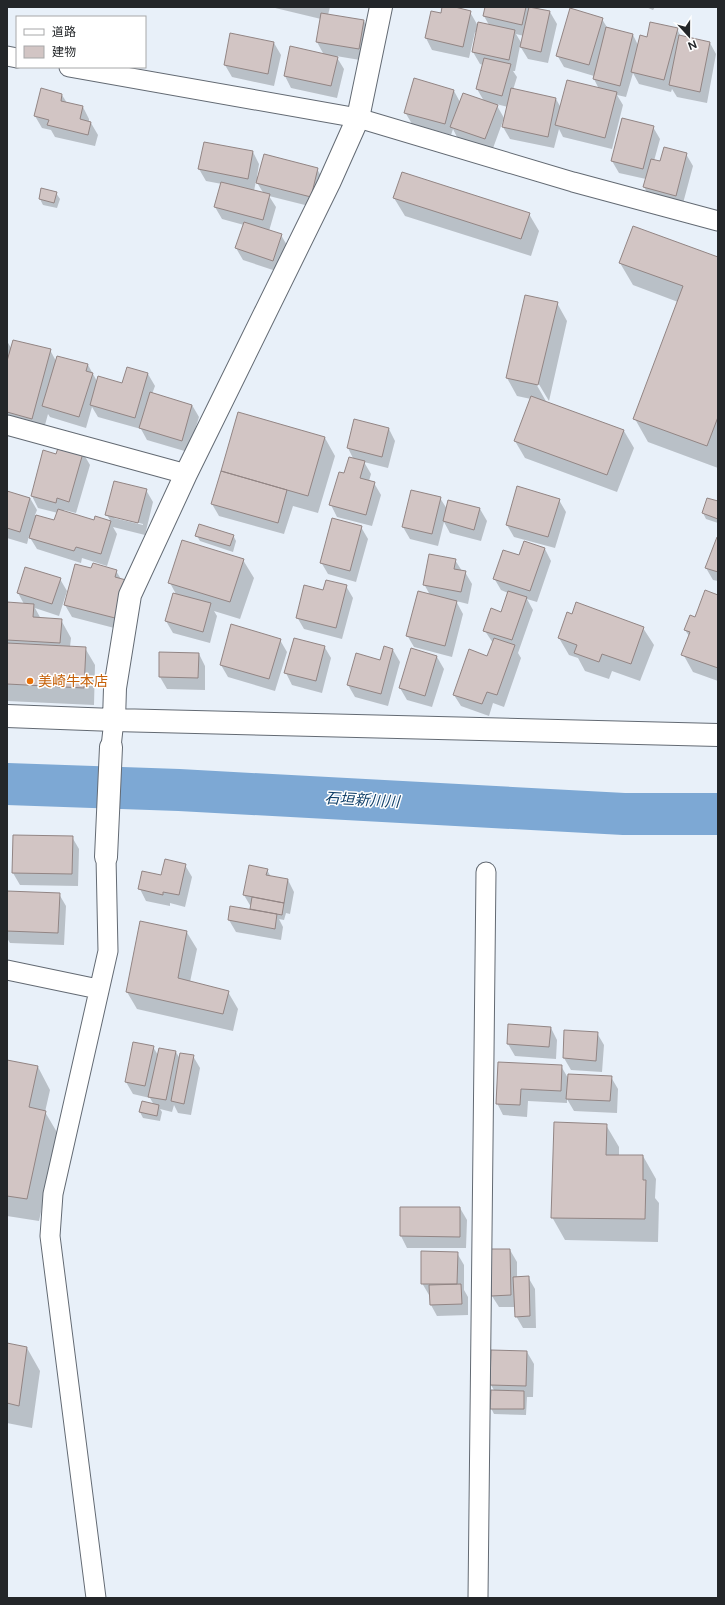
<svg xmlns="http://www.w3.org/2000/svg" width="725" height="1605" font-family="Figtree,'Noto Sans JP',sans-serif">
  <rect width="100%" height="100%" fill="#e8f0f9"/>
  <!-- shadow -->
  <path fill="#0003" fill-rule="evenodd" d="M271 7H330L328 15 364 21 370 33 366 61 336 56 344 69 337 98 291 88 285 76 324 55 317 42 321 19Z
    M443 7H450L470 12 478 26 489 25 484 16 486 7H534L550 12 557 24 548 63 528 59 520 46 515 71H513L517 77 513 90 556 99 561 108 599 89 594 79V76L564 67 557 55 602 19 608 29 633 35 638 45 647 38 677 29 681 37 710 43 716 54 707 103 677 97 672 89 671 92 639 84 633 73 626 97 617 95 623 105 612 149 563 137 559 129 554 148 510 139 503 127 508 107 496 104 504 118 492 151 458 139 453 129 451 135 412 124 405 112 454 91 460 102 484 101 477 89 483 65 480 64 473 52 477 33 475 32 469 58 432 50 426 38 442 14ZM516 34 524 36 522 44Z
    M646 7H655L653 10Z
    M274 43 281 55 274 86 232 77 225 65Z
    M62 95 67 103 83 107 89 119V123H91L98 135 95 146 55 137 51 130 42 128 35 116Z
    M653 127 660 139 654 161 661 162 686 154 693 166 682 207 651 199 644 187 646 179 619 173 612 161Z
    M253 152 259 164 257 177 317 169 324 181 317 208 269 196 276 207 269 231 281 235 288 247 279 272 243 260 236 248 244 225 222 219 215 207 222 184 206 181 199 169ZM256 181 264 194 254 191Z
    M56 193 60 199 57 208 43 205 40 199Z
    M394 198 529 214 539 231 531 256 405 216Z
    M718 258V468L648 442 635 419 678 302 633 285 620 263Z
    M557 303 567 321 549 401 537 381 535 382 547 403 624 431 634 448 617 492 525 458 515 441 531 399 517 396 507 378Z
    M7 341 11 348 50 350 56 361 88 365 98 383 123 385 128 368 148 374 155 386 152 394 192 405 199 417 188 452 147 440 141 429 98 417 92 407 86 428 50 417 48 414 42 436 7 427Z
    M239 413 325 438 335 456 318 513 293 506 284 534 219 516 212 504Z
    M389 429 395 441 388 468 364 462 371 474 369 481 374 483 381 495 372 526 337 517 331 505 354 460 348 448Z
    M83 453 90 465 76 513 64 510V512L95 521 111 522 107 515 146 490 153 502 145 535 113 527 117 534 107 566 82 558 81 563 37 549 29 536 27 544 7 538V492L30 498 37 510 35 515 55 522 58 513 38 508 32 496 57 455ZM114 516 143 524V525L114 518Z
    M440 498 447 509 449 501 480 509 487 521 481 541 450 533 444 522 438 546 410 539 403 527Z
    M559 500 566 512 555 548 514 537 507 525Z
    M718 502V523L706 519 703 513Z
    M361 527 368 539 356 582 328 574 321 562Z
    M233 535 236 541 233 552 200 541 197 536Z
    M718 538V581L713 580 706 568Z
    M545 549 551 561 537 602 527 599 533 610 518 653 521 658 504 707 493 703 489 716 461 706 454 695 488 657 493 643 485 631 502 613 508 593 501 590 494 578 519 556Z
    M243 560 254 578 240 619 214 611 217 616 210 643 173 633 166 621 176 594 170 583Z
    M455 560 462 571 465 572 472 584 468 604 456 601 463 614 452 657 414 647 407 635 430 595 424 584Z
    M92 570 116 571 121 579 122 630 72 617 65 605Z
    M60 579 67 591 59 616 35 608 41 619 61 620 71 638 70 647 85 648 95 665 94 705 7 701V603L24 604 18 593Z
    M346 586 353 598 342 639 304 629 297 617 324 591Z
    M718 596V681L693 672 683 654 689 636 685 630Z
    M643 628 654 645 640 681 612 671 609 679 585 671 578 658 569 655 559 638Z
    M280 640 287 652 275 691 228 677 221 665Z
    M324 646 331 658 322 693 292 685 286 673Z
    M393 650 400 662 388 706 355 697 348 685 381 661Z
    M160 653 199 654 205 666V690L167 689 160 677Z
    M437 657 444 669 432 707 407 700 400 688Z
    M72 837 79 849 78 886 20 885 13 873Z
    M185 865 192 877 185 907 170 903V906L146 901 140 889 162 876Z
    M267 870 271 877 288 880 294 892 290 914 286 913 284 920 279 919 283 927 281 940 236 932 229 920 250 910 251 907 244 895Z
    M7 892 59 894 66 906 64 945 10 943 7 938Z
    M186 931 197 949 190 982 228 992 238 1009 233 1031 137 1009 127 992Z
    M551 1028 557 1040 556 1059 515 1056 508 1044Z
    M597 1033 604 1045 602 1072 571 1070 564 1058Z
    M153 1047 158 1055 176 1052 180 1059 193 1056 200 1068 191 1115 178 1113 174 1105 172 1112 160 1109 162 1112 160 1121 143 1118 140 1112 154 1105 150 1098 133 1094 126 1082Z
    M7 1061 38 1067 50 1090 45 1112 58 1134 39 1221 7 1216Z
    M499 1064 561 1066 568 1078 611 1077 618 1089 617 1113 574 1111 567 1099V1103L528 1101 527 1117 503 1115 497 1103Z
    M606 1125 619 1147V1156H643L656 1179 655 1198 659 1203 658 1242 565 1240 552 1217Z
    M401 1208H460L467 1220 466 1248H407L401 1236Z
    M510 1250 517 1262V1278L528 1277 535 1289 536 1328H523L516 1316 515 1307H499L492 1296Z
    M457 1253 464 1265V1290L468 1297V1315L437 1316 431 1305 430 1295H429L422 1283Z
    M7 1344 27 1348 40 1371 32 1428 7 1423Z
    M527 1352 534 1364 533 1397H527L526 1415 494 1414 491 1408 495 1392 491 1385Z"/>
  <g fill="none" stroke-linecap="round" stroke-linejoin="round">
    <!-- river -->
    <path stroke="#7da8d4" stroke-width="42" d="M7 784 179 790 624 814H718"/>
  </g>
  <!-- building -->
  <path fill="#d2c5c4" stroke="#928584" d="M442 7H455L471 11 463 47 425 38 431 11 441 13Z
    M485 7H526L522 25 483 16Z
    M529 7 550 11 541 52 520 47Z
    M570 8 603 18 589 65 556 56Z
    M321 13 364 20 359 49 316 42Z
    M478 22 515 30 509 60 472 52Z
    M650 22 678 28 664 80 631 72 640 35 647 37Z
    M606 27 633 34 620 86 593 79Z
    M230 33 274 42 268 74 224 65Z
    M679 35 710 42 700 92 669 85Z
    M290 46 338 57 331 86 284 76Z
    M484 58 511 64 502 96 476 89Z
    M414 78 454 90 445 124 404 113Z
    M567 80 617 92 605 138 555 125Z
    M41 88 62 94 61 101 83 106 80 119 91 122 88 135 47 125 49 120 34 116Z
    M511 88 556 98 548 137 502 127Z
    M463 93 498 105 485 139 450 127Z
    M622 118 654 126 643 169 611 161Z
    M204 142 253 151 248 179 198 169Z
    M664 147 687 153 676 196 643 187 651 159 660 161Z
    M264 154 318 168 311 197 256 183Z
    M402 172 530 213 521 239 393 198Z
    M221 182 270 194 263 220 214 207Z
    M41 188 57 192 54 203 39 199Z
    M244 222 282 234 273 261 235 248Z
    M633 226 718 257V417L707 446 633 419 683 286 619 263Z
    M525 295 558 302 538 385 506 378Z
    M13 340 51 349 32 419 7 412V361Z
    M57 356 88 364 86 371 93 373 79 417 42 406Z
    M127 367 148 373 135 418 90 405 98 376 122 383Z
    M150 392 192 405 182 441 139 428Z
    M531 396 624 430 607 475 514 441Z
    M238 412 325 437 308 496 221 471Z
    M354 419 389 428 382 457 347 448Z
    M59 445 83 453 69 502 57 498 56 503 31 496 43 450 56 454Z
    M349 457 365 461 360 478 375 482 366 515 329 505 339 472 344 473Z
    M221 471 287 490 278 523 211 504Z
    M114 481 147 489 138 523 105 515Z
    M517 486 560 499 548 537 506 525Z
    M411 490 441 497 432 534 402 527Z
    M7 491 30 498 20 532 7 528Z
    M707 498 718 501V519L702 513Z
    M448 500 480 508 474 530 443 521Z
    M58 509 94 520 95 516 111 521 101 554 76 547 74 551 29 538 36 515 54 520Z
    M332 518 362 526 350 571 320 563Z
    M199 524 234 535 230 546 195 536Z
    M717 537H718V572L705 568Z
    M182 540 244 559 230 602 168 583Z
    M524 541 545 548 530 591 493 579 503 550 519 555Z
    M429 554 456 559 454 569 466 571 461 592 423 585Z
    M93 563 117 570 115 577 126 580 115 618 64 605 75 564 91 568Z
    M25 567 61 578 52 604 17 593Z
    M326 580 347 585 336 628 296 618 304 585 323 590Z
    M705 590 718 595V668L681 655 690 632 684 630 690 615 695 617Z
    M418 591 457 601 445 646 406 636Z
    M508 591 527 597 512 640 483 631 491 608 501 612Z
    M173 593 211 603 203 632 165 621Z
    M7 602 34 604 33 617 62 619 60 643 7 640Z
    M576 602 644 627 631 664 602 654 599 662 574 653 577 645 558 638 567 612 572 614Z
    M231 624 281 639 269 679 220 665Z
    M294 638 325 646 316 681 284 673Z
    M494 638 515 645 497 695 487 692 482 704 453 695 469 649 487 656Z
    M7 643 86 647 84 688 7 684Z
    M384 646 393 649 381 694 347 685 356 653 380 660Z
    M411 648 437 656 425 696 399 688Z
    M159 652 199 653 198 678 159 677Z
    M13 835 73 836 72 874 12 873Z
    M165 859 186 864 179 895 163 892V895L138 889 142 871 161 875Z
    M249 865 268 869 266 875 288 879 284 903 243 895Z
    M7 891 60 893 58 933 7 931Z
    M252 897 284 903 282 915 250 909Z
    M230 906 277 914 275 929 228 920Z
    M140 921 187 931 178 978 229 991 223 1014 126 992Z
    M508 1024 551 1027 549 1047 507 1044Z
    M564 1030 598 1032 596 1061 563 1058Z
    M133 1042 154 1046 145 1086 125 1082Z
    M159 1048 176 1051 166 1100 148 1097Z
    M180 1053 194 1055 184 1104 171 1101Z
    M7 1060 38 1066 29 1107 46 1111 27 1199 7 1196Z
    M498 1062 562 1065 561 1091 521 1089 520 1105 496 1104Z
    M568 1074 612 1076 610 1101 566 1099Z
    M142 1101 159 1105 157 1116 139 1112Z
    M554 1122 607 1124 606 1155H643V1180H646L645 1219 551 1218Z
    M400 1207H460V1237L400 1236Z
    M491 1249H510L511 1295 491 1296Z
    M421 1251 458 1252 457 1284H421Z
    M529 1276 530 1316 515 1317 513 1277Z
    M461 1284 462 1304 430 1305 429 1285Z
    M7 1343 27 1347 19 1406 7 1403Z
    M491 1350 527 1351 526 1386 490 1385Z
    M491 1390 524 1391V1409H490Z"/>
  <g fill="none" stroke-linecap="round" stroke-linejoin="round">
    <defs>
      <path id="minor" d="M7 56 17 58
        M69 67 358 118 573 182 718 221
        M7 425 186 474
        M111 747 114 720
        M7 970 98 989
        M96 1598 50 1236 53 1194 108 951 106 857
        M478 1598 486 872"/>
      <path id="tertiary" d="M7 716 114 720 718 735
        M114 720 115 688 130 595 186 474 329 183 358 118 381 7
        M106 857 111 747"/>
    </defs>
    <!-- minor casing -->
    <use href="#minor" stroke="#636a73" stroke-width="21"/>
    <!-- tertiary casing -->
    <use href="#tertiary" stroke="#636a73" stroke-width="24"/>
    <!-- minor -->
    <use href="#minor" stroke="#fff" stroke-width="19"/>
    <!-- tertiary -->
    <use href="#tertiary" stroke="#fff" stroke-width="22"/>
  </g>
  <!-- markers -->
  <circle fill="#e8710a" stroke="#fff" stroke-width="1.5" cx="30" cy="681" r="4"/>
  <g text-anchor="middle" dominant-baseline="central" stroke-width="3" stroke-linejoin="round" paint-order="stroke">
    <!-- food labels -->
    <g font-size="14" fill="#c56008" stroke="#fff" text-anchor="start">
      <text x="38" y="681">美崎牛本店</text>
    </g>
    <!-- water labels -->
    <g font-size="15" font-style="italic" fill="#0f3f68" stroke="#fff">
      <text transform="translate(362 800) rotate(3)">石垣新川川</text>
    </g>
  </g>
  <!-- border -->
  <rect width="725" height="1605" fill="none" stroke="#232629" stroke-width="16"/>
  <!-- legend -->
  <rect x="16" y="16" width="130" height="52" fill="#ffffff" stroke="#a7a8a9"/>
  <rect x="24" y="29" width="20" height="6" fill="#ffffff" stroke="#a7a8a9"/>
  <text x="52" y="36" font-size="12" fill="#232629">道路</text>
  <rect x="24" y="46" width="20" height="12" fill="#d2c5c4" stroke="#a7a8a9"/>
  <text x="52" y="56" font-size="12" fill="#232629">建物</text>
  <!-- north arrow -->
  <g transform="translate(689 36) rotate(159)" stroke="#ffffff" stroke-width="3" paint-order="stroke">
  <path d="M0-3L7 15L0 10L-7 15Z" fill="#232629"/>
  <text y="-6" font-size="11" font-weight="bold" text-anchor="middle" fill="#232629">N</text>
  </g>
</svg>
